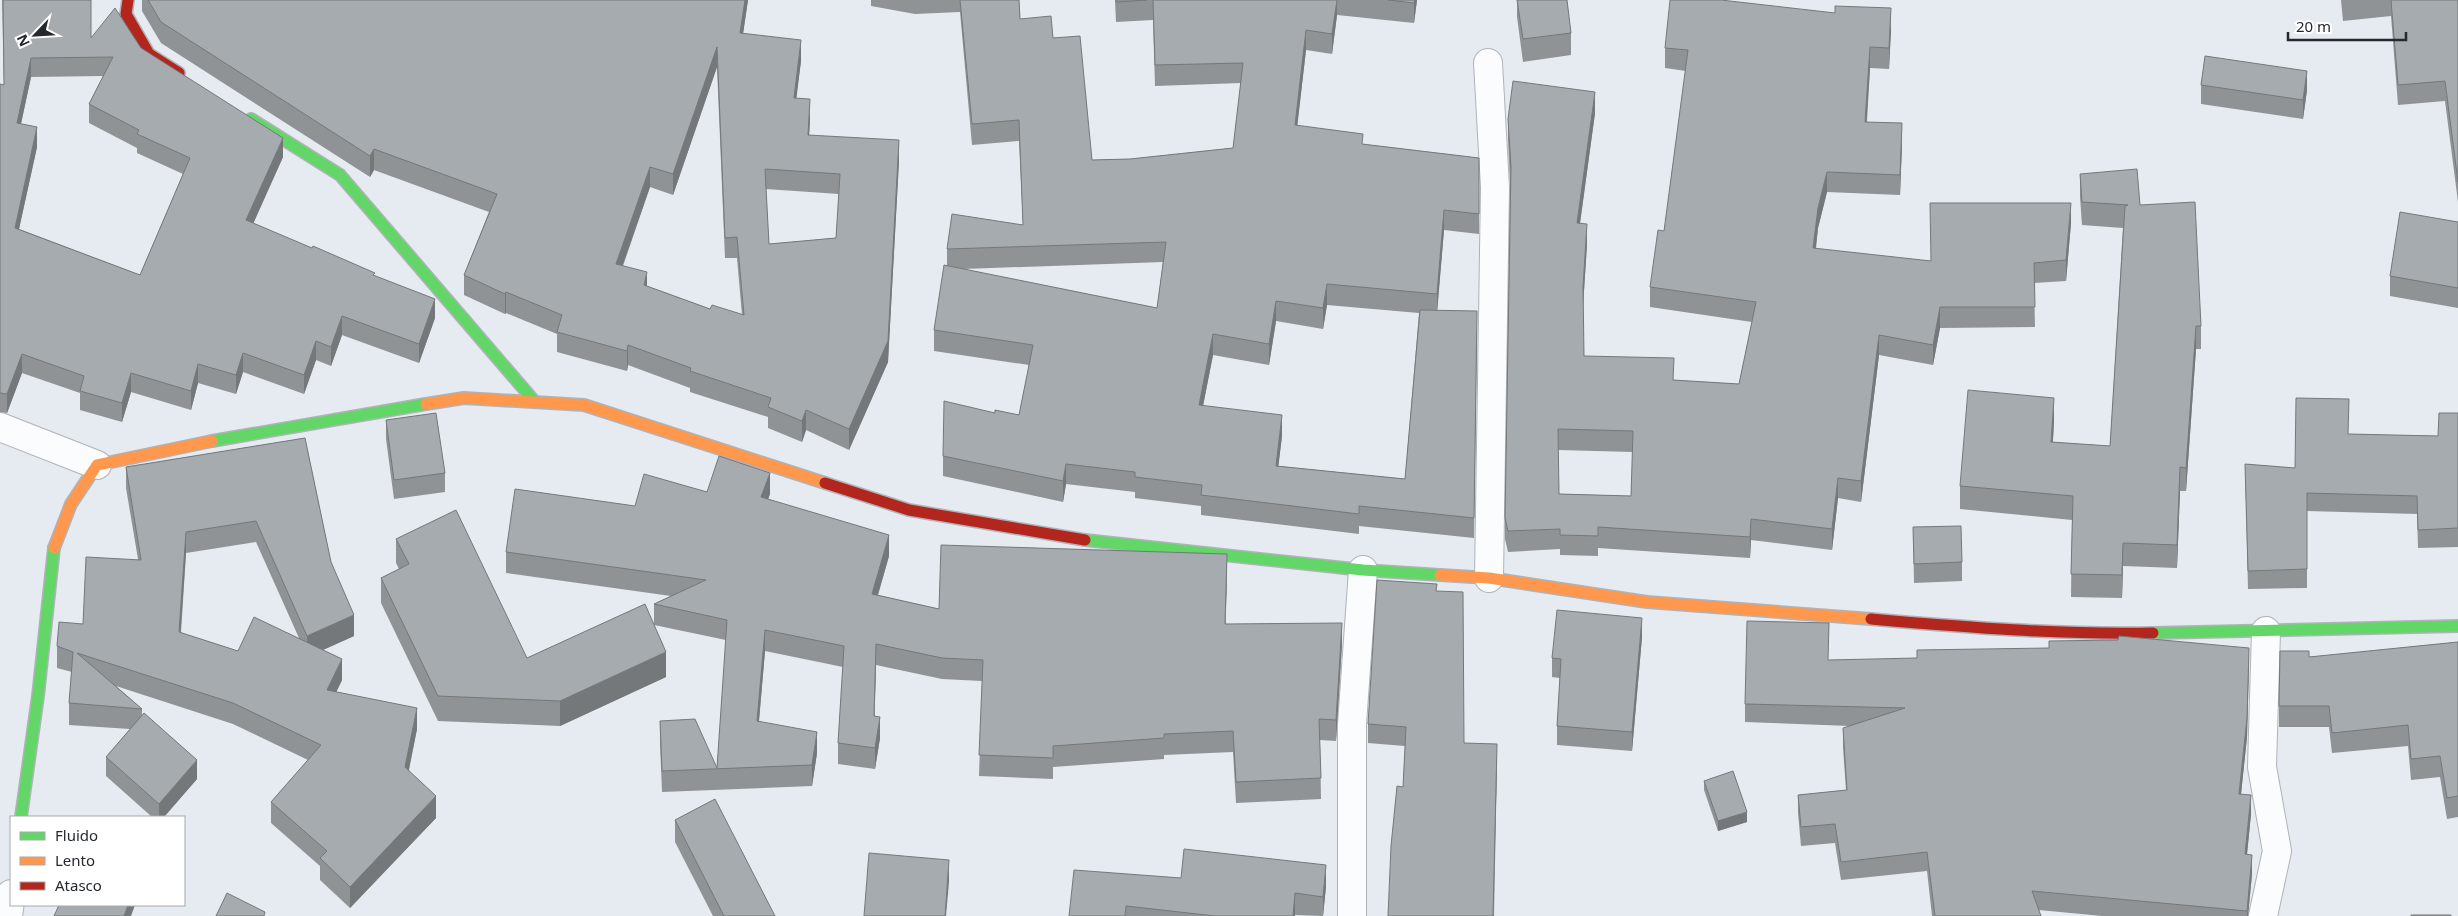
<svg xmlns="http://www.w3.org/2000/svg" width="2458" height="916" font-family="'Noto Sans',sans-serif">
  <rect width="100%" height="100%" fill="#e5ebf1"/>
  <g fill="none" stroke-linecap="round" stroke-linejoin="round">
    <defs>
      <path id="street" d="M1488 63 1495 187 1489 578
        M0 427 97 465
        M8 916 11 894
        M1352 916V724L1363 570
        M2263 916 2277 851 2262 767 2266 631"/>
      <path id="fast" d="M251 119 340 175 535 402
        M212 441 426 404
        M1085 540 1363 570 1440 575
        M2153 633 2458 626
        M21 817 38 696 54 548"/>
      <path id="slow" d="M426 404 464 398 584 405 825 483
        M54 548 71 504 97 465 212 441
        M1440 575 1489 578 1647 602 1871 619"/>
      <path id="jam" d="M128 0 126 14 149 54 179 73
        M825 483 909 510 1085 540
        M1871 619C1965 627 2058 635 2153 633"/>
    </defs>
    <!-- street casing -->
    <use href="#street" stroke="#afb3b8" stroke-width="30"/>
    <!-- fast casing -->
    <use href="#fast" stroke="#afb3b8" stroke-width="14"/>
    <!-- slow casing -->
    <use href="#slow" stroke="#afb3b8" stroke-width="14"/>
    <!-- jam casing -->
    <use href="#jam" stroke="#afb3b8" stroke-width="14"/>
    <!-- street -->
    <use href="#street" stroke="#fbfcfd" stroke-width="28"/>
    <!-- fast -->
    <use href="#fast" stroke="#63d668" stroke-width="11"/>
    <!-- slow -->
    <use href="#slow" stroke="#ff974d" stroke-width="11"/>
    <!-- jam -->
    <use href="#jam" stroke="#b3261e" stroke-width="11"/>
  </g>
  <!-- wall -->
  <path fill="#8f9396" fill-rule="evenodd" d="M2 0H91V38L141 48 283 157 253 223 375 276 435 318 419 363 342 335 331 366 316 360 304 394 243 372 236 394 198 383 191 410 131 392 122 422 80 410V393L22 373 7 413 0 412V84L4 85ZM103 76 89 104V123L137 148V153L183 174 140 275 19 229 37 147 21 124 31 77Z
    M142 0H748L743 34 801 61 796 98 810 119 809 135 899 161 888 362 849 450 806 430 802 442 768 428V417L690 392V388L628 365 627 371 557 352V334L506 313 505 314 464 295V275L489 212 374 170 370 177 161 43 142 11ZM717 67 725 258H737L742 315 710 309 647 286 623 266 650 187 673 195ZM766 189 839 194 836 238 769 244Z
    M871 0H1019L1020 19 1053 38 1092 160 1130 159 1233 148 1241 83 1155 86 1153 20 1116 22 1115 0H1417L1414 23 1337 15 1332 54 1306 50 1297 126 1363 144 1479 158V234L1444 230 1437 310 1477 331 1474 538 1359 526V534L1201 515V506L1135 498V492L1066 484 1063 502 943 476V456L995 413 1019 415 1029 365 934 351V330L947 266V249L1023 225 1019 141 972 145 960 12 915 14 871 6ZM1163 262 1157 308 963 269ZM1327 305 1419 313 1405 479 1278 466 1282 436 1203 406 1213 355 1269 365 1276 321 1323 329Z
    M1517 0H1567L1571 33V55L1523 62 1517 17Z
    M2341 0H2458V202L2445 101 2398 105 2391 16 2343 21Z
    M1891 29 1889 69 1870 68 1867 122 1902 144 1900 195 1827 192 1818 228 1816 249 1930 261 2071 223 2066 281 2034 283 2035 327 1940 328 1933 365 1879 355 1861 502 1838 498 1832 550 1751 540 1750 558 1598 548V556L1560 555V549L1508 552 1505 539V518L1510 183 1508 139V119L1595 113 1580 224 1587 244 1583 305 1584 356 1674 380 1739 384 1752 322 1650 307V287L1664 231 1686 71 1665 68V48ZM1558 450 1633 452 1631 496 1559 494Z
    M2201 85 2307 90 2303 119 2201 104Z
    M2080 174 2140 205 2201 326V349H2196L2186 491H2180L2177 568 2123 566 2122 598 2071 597 2072 520 1960 509V486L2054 422 2053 442 2110 446 2123 228 2082 225 2080 197Z
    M2458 222V308L2390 296V276Z
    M2458 413V547L2418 548 2417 514 2307 511V588L2248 589 2245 464 2295 468 2348 434 2438 436Z
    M386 420 445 473V492L394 499 386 439Z
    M305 438 331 562 354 636 323 650 342 680 336 692 417 729 409 770 436 818 350 908 320 880V866L271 823V802L308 760 233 724 116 686 142 709V716L197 779 164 817H152L106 776V757L130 729 69 725V703L72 672 57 668V646L83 624 138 559 126 488V467ZM256 542 299 638 238 651 181 633 186 553Z
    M707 492 770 494 768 499 889 556 878 595 939 609 1227 575 1225 624 1342 644 1336 741 1320 740 1321 799 1236 803 1233 752 1164 755V759L1053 767V779L979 776 982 681 942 679 876 665 874 716 880 738 875 769 838 764V743L843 667 765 651 759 722 817 753 812 786 662 792 660 742V721L717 768 726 640 654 625 666 677 560 726 438 721 381 603V578L399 569 396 563V539L527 658 654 624V604L671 596 506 573V552L635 506Z
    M1913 527 1962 562V581L1914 583Z
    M1437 591 1464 743 1497 763 1494 916H1388L1403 787 1405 746 1368 743V724Z
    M1642 637 1632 751 1557 745V726L1560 678 1552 677V658Z
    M2458 642V817L2447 819 2440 777 2411 780 2408 746 2332 753 2329 727H2279V706L2309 657Z
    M1828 660 2249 667 2247 737 2241 794 2251 814 2247 855 2252 874 2248 916H2102L2039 910 2041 916H1932L1927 871 1841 880 1835 843 1801 846 1798 813V795L1846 790 1843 747V728L1850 726 1745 722V704Z
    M1704 781 1747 822 1718 831 1704 790Z
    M675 820 775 916H713L675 842Z
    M1181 878 1326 886 1323 916 1295 915V916H1069Z"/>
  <!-- shaded-wall -->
  <path fill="#74787a" d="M745 0H748L740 54V33Z
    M1337 0V15L1332 54V34Z
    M1415 0H1417L1414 23V3Z
    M1891 8V29L1889 69V48Z
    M1306 30V50L1295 146V125Z
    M801 40V61L794 118V98Z
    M717 47V67L673 195V174Z
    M1870 47V68L1865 142V122Z
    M31 58V77L17 142V123Z
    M2307 71V90L2303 119V100Z
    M1595 92V113L1577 244V223Z
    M810 99V119L808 156V135Z
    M1902 123V144L1900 195V175Z
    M37 127V147L15 247V228Z
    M283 138V157L246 240V220Z
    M899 140V161L888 362 849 450V429Z
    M374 149V170L370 177V156Z
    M650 167V187L616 284V264Z
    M1827 172V192L1818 228 1813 269V248L1818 208Z
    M2071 203V223L2066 281V260Z
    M1444 210V230L1437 314V294Z
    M1587 224V244L1583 307V287Z
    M647 272V293L644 285Z
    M1327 284V305L1323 329V308Z
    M506 292V313L505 314V294Z
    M435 299V318L419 363V344Z
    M1276 301V321L1269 365V344Z
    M1940 307V328L1933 365V345Z
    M342 316V335L331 366V347Z
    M2196 326V349L2186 491V468Z
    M1213 334V355L1199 426V405Z
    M1879 335V355L1861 502V481Z
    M316 341V360L304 394V375Z
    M628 345V365L627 371V351Z
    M243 353V372L236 394V375Z
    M22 354V373L7 413V394Z
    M198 364V383L191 410V391Z
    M131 373V392L122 422V403Z
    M2054 398V422L2051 466V442Z
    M806 410V430L802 442V421Z
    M1282 415V436L1276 487V466Z
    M1066 464V484L1063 502V481Z
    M2180 467V491L2177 568V545Z
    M770 473V494L761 518V497Z
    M1838 478V498L1832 550V529Z
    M1751 519V540L1750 558V537Z
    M186 532V553L179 653V632Z
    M889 535V556L872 615V594Z
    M2123 543V566L2122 598V575Z
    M1227 554V575L1225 645V624Z
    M354 615V636L307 657V636Z
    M1642 618V637L1632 751V732Z
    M1342 623V644L1336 741V720Z
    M765 630V651L757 742V721Z
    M876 644V665L874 737V716Z
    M2249 648 2247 737 2239 813V794Z
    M666 652V677L560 726V701Z
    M342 659V680L327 712V690Z
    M417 708V729L405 788V767Z
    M880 717V738L875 769V748Z
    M817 732V753L812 786V765Z
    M1497 744V763L1493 916Z
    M197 760V779L164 817H159V804Z
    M2251 795V814L2245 873V854Z
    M436 796V818L350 908V887Z
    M1747 812V822L1718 831V821Z
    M2252 855V874L2248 916H2247Z
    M949 860V882L946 916H945Z
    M1326 865V886L1323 916V897Z
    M1295 893V916H1293Z
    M128 905H135L131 916H124Z"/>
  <!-- building -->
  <path fill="#a6abaf" stroke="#74787a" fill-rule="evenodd" d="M3 0H91V38L115 8 141 48 283 138 246 220 312 248 313 246 375 273 373 275 435 299 419 344 342 316 331 347 316 341 304 375 243 353 236 375 198 364 191 391 131 373 122 403 80 391 84 376 22 354 7 394 0 393V84L4 85ZM113 57 89 104 139 130 137 134 190 158 140 275 15 228 37 127 17 123 31 58Z
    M148 0H745L740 33 801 40 794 98 810 99 808 135 899 140 888 341 849 429 806 410 802 421 768 407 771 398 690 371 691 368 628 345 627 351 557 332 562 315 506 292 505 294 464 275 497 194 374 149 370 156 161 22ZM717 47 725 238 737 237 744 315 712 305 710 309 644 285 647 272 616 264 650 167 673 174ZM765 169 840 174 836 238 769 244Z
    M960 0H1019L1020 19 1051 16 1053 38 1080 36 1092 160 1130 159 1233 148 1243 63 1155 65 1153 0H1337L1332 34 1306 30 1295 125 1363 134 1362 144 1479 158V214L1444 210 1437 294 1327 284 1323 308 1276 301 1269 344 1213 334 1199 405 1282 415 1276 466 1405 479 1420 310 1477 311 1474 518 1359 506V514L1201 495 1202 485 1135 477V472L1066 464 1063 481 943 456 944 401 995 413V410L1019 415 1033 345 934 330 944 265 1157 308 1166 242 947 249 952 214 1023 225 1019 120 972 124Z
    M1116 0H1147L1116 2Z
    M1388 0H1415L1414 3Z
    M1517 0H1567L1571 33 1523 39Z
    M1670 0H1721L1835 13V6L1891 8 1889 48 1870 47 1865 122 1902 123 1900 175 1827 172 1818 208 1813 248 1931 261 1930 203H2071L2066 260 2034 263 2035 307H1940L1933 345 1879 335 1861 481 1838 478 1832 529 1751 519 1750 537 1598 527V536L1560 535V529L1508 531 1505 518 1511 167 1508 119 1513 81 1595 92 1577 223 1587 224 1583 287 1584 356 1674 358 1673 380 1739 384 1756 302 1650 287 1658 230 1664 231 1688 50 1665 48ZM1558 429 1633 431 1631 496 1559 494Z
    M2391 0H2458V182L2445 81 2398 85Z
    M2205 56 2307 71 2303 100 2201 85Z
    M2137 169 2140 205 2195 202 2201 326H2196L2186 468 2180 467 2177 545 2123 543 2122 575 2071 574 2073 496 1960 486 1968 390 2054 398 2051 442 2110 446 2125 206 2128 205 2082 202 2080 174Z
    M2400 212 2458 222V288L2390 276Z
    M2296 398 2349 399 2348 434 2438 436 2439 413H2458V528L2418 530 2417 496 2307 493V569L2248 571 2245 464 2295 468Z
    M436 413 445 473 394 480 386 420Z
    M305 438 331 562 354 615 307 636 256 521 186 532 179 632 238 651 254 617 342 659 327 690 417 708 405 767 436 796 350 887 320 858 327 851 271 802 321 745 233 703 77 653 142 709 69 703 73 652 57 646 59 622 83 624 86 557 141 560 126 467Z
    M719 456 770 473 761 497 889 535 872 594 939 609 941 545 1227 554 1225 624 1342 623 1336 720 1319 719 1321 778 1236 782 1233 731 1164 734V738L1053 746V758L979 755 983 660 942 658 876 644 874 716 880 717 875 748 838 743 844 646 765 630 757 721 817 732 812 765 662 771 660 721 695 719 717 768 727 620 654 604 706 580 506 552 515 489 635 506 644 474 707 492Z
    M456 510 527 658 645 604 666 652 560 701 438 696 381 578 409 564 396 539Z
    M1961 526 1962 562 1914 564 1913 527Z
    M1377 580 1437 584 1436 591 1463 592 1464 743 1497 744 1493 916H1388L1391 846 1397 786 1403 787 1406 727 1368 724Z
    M1557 610 1642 618 1632 732 1557 726 1561 659 1552 658Z
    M1747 621 1829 623 1828 660 1917 658V650L2049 648V641L2118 640 2119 636 2249 648 2247 718 2239 794 2251 795 2245 854 2252 855 2247 911 2032 891 2041 916H1935L1927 852 1841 862 1835 824 1801 827 1798 795 1847 790 1843 728 1905 708 1745 704Z
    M2458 642V796L2447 798 2440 756 2411 759 2408 725 2332 733 2329 706H2279L2280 651H2309V657Z
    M144 713 197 760 159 804 106 757Z
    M1733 771 1747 812 1718 821 1704 781Z
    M715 799 775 916H724L675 820Z
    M1184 849 1326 865 1323 897 1295 893 1293 916H1215L1126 906 1125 916H1069L1074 870 1181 878Z
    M869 853 949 860 945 916H864Z
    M227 893 265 912 264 916H216Z
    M59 905H128L124 916H54Z
    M2411 915H2451V916H2411Z"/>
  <!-- legend -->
  <rect x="10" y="816" width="175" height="90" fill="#ffffff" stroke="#a8a9ab"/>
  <rect x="20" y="832" width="25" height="8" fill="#63d668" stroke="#a8a9ab"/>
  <text x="55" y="841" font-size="15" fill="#25292e">Fluido</text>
  <rect x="20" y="857" width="25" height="8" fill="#ff974d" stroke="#a8a9ab"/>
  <text x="55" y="866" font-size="15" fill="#25292e">Lento</text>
  <rect x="20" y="882" width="25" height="8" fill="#b3261e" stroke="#a8a9ab"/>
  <text x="55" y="891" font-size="15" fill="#25292e">Atasco</text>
  <!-- north arrow -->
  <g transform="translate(35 35) rotate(245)" stroke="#ffffff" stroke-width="4" paint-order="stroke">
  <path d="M0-4L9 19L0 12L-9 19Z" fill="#25292e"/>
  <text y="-8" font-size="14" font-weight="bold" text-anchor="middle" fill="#25292e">N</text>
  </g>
  <!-- scale -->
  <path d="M2288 32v8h118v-8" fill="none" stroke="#25292e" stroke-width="2.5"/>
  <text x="2296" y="32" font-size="15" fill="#25292e" stroke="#ffffff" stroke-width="4" paint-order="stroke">20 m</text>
</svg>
